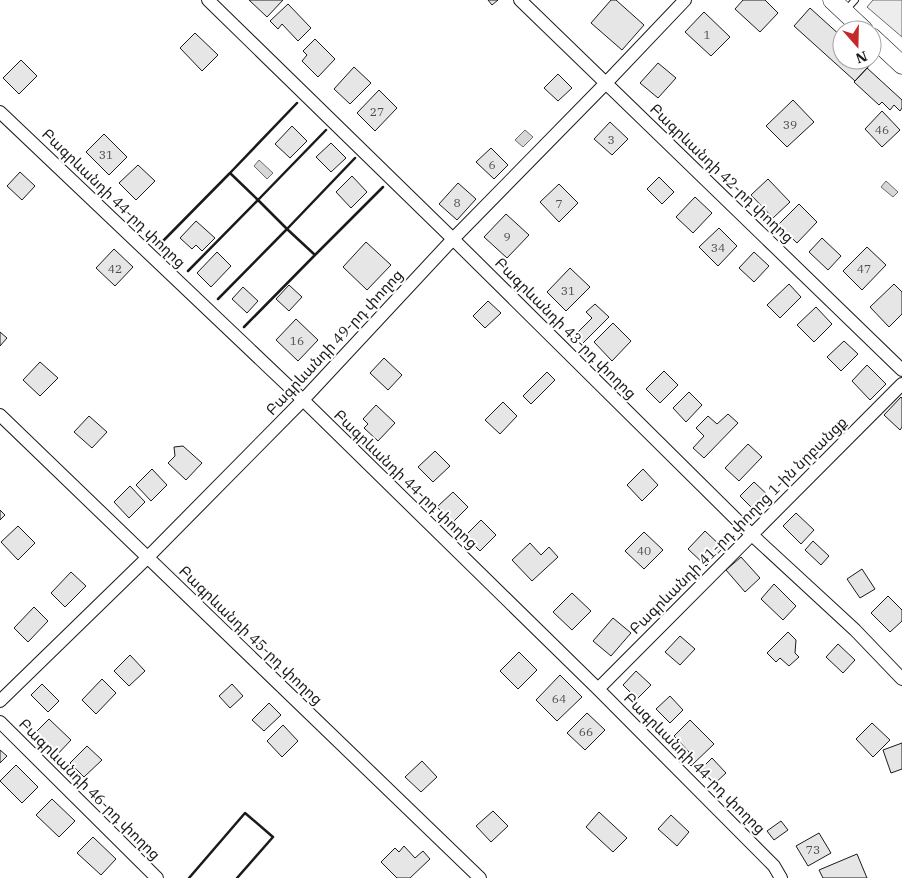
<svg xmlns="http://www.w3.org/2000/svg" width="902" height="878" font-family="'IBM Plex Serif','Noto Sans Armenian',serif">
  <rect width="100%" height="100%" fill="#fff"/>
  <!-- built -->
  <path fill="#ededed" stroke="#6a6a6a" d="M873 0H902V37L867 7Z"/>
  <!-- water -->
  <path fill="#d7d7d7" stroke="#6a6a6a" d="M525 130 533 137 523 147 515 140Z
    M259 160 273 173 267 179 254 166Z
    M886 181 898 192 893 197 881 187Z"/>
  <!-- building -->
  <path fill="#e6e6e6" stroke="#1a1a1a" d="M249 0H283L267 17Z
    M488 0H498L492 5Z
    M611 0H616L644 25 622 50 591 23Z
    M743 0H765L778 13 760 32 735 9Z
    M288 4 311 28 298 41 282 24 278 29 270 21Z
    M810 8 842 37V60H867L871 64 855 81 794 26Z
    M704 12 730 37 711 56 685 32Z
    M195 33 218 55 202 71 180 48Z
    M315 39 335 59 318 77 302 61 307 55 303 51Z
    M21 60 37 76 19 94 3 78Z
    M658 63 676 78 658 98 640 83Z
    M354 67 371 83 350 104 334 89Z
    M867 68 902 100V108L900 111 894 105 890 110 882 102 879 105 854 82Z
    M558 74 572 88 558 101 544 88Z
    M379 90 397 108 375 131 357 113Z
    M793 100 814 122 787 147 766 126Z
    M882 111 900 130 882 147 865 129Z
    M610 122 628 139 612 155 594 139Z
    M292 126 307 141 290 158 275 144Z
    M104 134 127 157 109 175 86 152Z
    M331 143 346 158 331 172 316 157Z
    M491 148 508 165 494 179 476 162Z
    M138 165 155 181 136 200 119 183Z
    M20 172 35 186 22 200 7 186Z
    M352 176 367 192 351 208 336 192Z
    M659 177 674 192 662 204 647 189Z
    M768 179 790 202 773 218 751 195Z
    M458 183 476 199 457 220 439 204Z
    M559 184 578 203 559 222 540 202Z
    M695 197 712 213 693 233 676 217Z
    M799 204 817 222 797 243 778 225Z
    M506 214 529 235 507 258 484 237Z
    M196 221 215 238 202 251 196 245 192 249 180 238Z
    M719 228 737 246 718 266 699 247Z
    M822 238 841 256 828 270 809 252Z
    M366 242 391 265 367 290 343 267Z
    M867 247 886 265 862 290 843 271Z
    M114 249 133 267 115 286 96 268Z
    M217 252 231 266 211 287 197 273Z
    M754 252 769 266 754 282 739 268Z
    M570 268 590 287 566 311 547 292Z
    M789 284 801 297 780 318 767 305Z
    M894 284 902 292V314L889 327 870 307Z
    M289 285 302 297 289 311 276 299Z
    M243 287 258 301 247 313 232 299Z
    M488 301 501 313 485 328 473 316Z
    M595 304 609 317 580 346 572 338 592 318 586 312Z
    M816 307 832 324 814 342 797 325Z
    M296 319 318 340 298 361 276 340Z
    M613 323 631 341 612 361 594 342Z
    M0 332 7 338 0 346Z
    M844 341 858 354 841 371 827 357Z
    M384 358 402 375 388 390 370 373Z
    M40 362 58 378 40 396 23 380Z
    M867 365 886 384 870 400 852 381Z
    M664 371 678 385 660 403 646 389Z
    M547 372 555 380 531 404 523 396Z
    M689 392 702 405 686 422 673 408Z
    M901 397 902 398V427L900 430 884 415Z
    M503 402 517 416 500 434 485 420Z
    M376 405 395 423 378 441 364 428 368 424 363 419Z
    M728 414 738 423 704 458 693 448 704 436 696 428 708 416 717 424Z
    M89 416 107 432 92 448 74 432Z
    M748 444 762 457 739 481 725 468Z
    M183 446 202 463 186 480 168 463 175 456 174 447Z
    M435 451 450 466 433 482 418 467Z
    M152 469 167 485 151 501 136 485Z
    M643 469 658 485 642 501 627 485Z
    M754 482 772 499 758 514 740 496Z
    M130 486 145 502 129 518 114 502Z
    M453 492 468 507 452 523 437 507Z
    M0 510 5 515 0 520Z
    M796 513 814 530 801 544 783 526Z
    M481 520 496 535 480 551 465 536Z
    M18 526 35 543 18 560 1 542Z
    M705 531 723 548 706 566 688 549Z
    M644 532 663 550 644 569 625 551Z
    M813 541 829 556 821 565 805 550Z
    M530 543 541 555 549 547 558 557 532 581 512 560Z
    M741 557 760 578 745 592 726 570Z
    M862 569 875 589 860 598 847 579Z
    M71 572 86 586 65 607 51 593Z
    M774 584 796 606 783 620 761 599Z
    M572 593 591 611 572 630 553 612Z
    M888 596 902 610V621L890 632 871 613Z
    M34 607 48 621 28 642 14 628Z
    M613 618 631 633 611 656 593 641Z
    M788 632 796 640 795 653 799 657 789 666 780 658 776 662 767 653Z
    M680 636 695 649 680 665 665 652Z
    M838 644 855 660 843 673 826 657Z
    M519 652 537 670 518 689 500 671Z
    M130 655 145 671 129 686 114 671Z
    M636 671 651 685 637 699 623 685Z
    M560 675 582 697 557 721 536 700Z
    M102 679 116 693 96 714 82 700Z
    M42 684 59 701 48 712 31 695Z
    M232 684 243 696 230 708 219 696Z
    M670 696 683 710 670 723 656 709Z
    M269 703 281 715 264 731 252 720Z
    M587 713 605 730 585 750 567 733Z
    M49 719 71 740 55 757 33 735Z
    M690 720 714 744 691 766 683 758 689 752 674 736Z
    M872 723 890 740 873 757 856 739Z
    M283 725 298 741 282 757 267 741Z
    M902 743V769L891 773 883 750Z
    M87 746 102 760 84 777 70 763Z
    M0 750 7 756 0 763Z
    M712 758 726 773 713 785 699 771Z
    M422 761 437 777 421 792 405 777Z
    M16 765 38 787 22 803 0 781Z
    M52 799 75 821 59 837 36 815Z
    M493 811 508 826 491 842 476 826Z
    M599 812 627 838 613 852 586 827Z
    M671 815 689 832 677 846 658 829Z
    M781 821 788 830 774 840 767 831Z
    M819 833 831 853 808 866 796 846Z
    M93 837 116 859 101 875 77 853Z
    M404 846 415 858 423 851 430 859 410 878H397L381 862 395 848 399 852Z
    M857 854 867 878H823L819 870Z"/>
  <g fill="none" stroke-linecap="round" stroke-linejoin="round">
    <defs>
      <path id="service" d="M845 11 855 0"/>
      <path id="minor" d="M208 0 453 239 751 534 855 630 902 679
        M520 0 902 370
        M0 112 303 400 598 689 774 866 781 878
        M0 415 480 878
        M598 689 902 384
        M0 701 147 558 303 400 453 239 606 83 685 0
        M0 722 157 878"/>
      <path id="secondary" d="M832 0 864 30
        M872 37 902 65"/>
    </defs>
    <!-- service casing -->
    <use href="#service" stroke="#1a1a1a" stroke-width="8"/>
    <!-- minor casing -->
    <use href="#minor" stroke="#1a1a1a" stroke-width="14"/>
    <!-- secondary casing -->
    <use href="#secondary" stroke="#1a1a1a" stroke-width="19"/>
    <!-- service -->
    <use href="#service" stroke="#fff" stroke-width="6"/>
    <!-- minor -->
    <use href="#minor" stroke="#fff" stroke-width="12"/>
    <!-- secondary -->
    <use href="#secondary" stroke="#fff" stroke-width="18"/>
    <!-- wall -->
    <path stroke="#1a1a1a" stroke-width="2.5" d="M355 158 287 229 315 255 383 187
      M162 242 230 173
      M188 271 258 200 230 173 297 103
      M218 299 287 229 258 200 326 130
      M244 327 315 255
      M189 878 245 813 273 837 237 878"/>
  </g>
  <g text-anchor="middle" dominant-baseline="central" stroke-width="4" stroke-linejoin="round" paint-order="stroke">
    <!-- number labels -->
    <g font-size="12" fill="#4d4d4d">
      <text x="707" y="34">1</text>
      <text x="377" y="111">27</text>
      <text x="790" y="124">39</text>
      <text x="882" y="129">46</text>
      <text x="611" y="139">3</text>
      <text x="106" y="154">31</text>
      <text x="492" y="164">6</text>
      <text x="457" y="202">8</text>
      <text x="559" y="203">7</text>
      <text x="507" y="236">9</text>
      <text x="718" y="247">34</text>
      <text x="115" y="268">42</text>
      <text x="864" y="268">47</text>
      <text x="568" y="290">31</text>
      <text x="297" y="340">16</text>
      <text x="644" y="550">40</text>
      <text x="559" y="698">64</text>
      <text x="586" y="731">66</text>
      <text x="813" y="849">73</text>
    </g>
    <!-- street labels -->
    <g font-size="15" fill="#1a1a1a" stroke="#fff">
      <text transform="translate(722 173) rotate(44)">Բագրևանդի 42-րդ փողոց</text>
      <text transform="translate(114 198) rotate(44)">Բագրևանդի 44-րդ փողոց</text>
      <text transform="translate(566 328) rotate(45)">Բագրևանդի 43-րդ փողոց</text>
      <text transform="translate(334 342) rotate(-47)">Բագրևանդի 49-րդ փողոց</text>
      <text transform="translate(406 479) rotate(44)">Բագրևանդի 44-րդ փողոց</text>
      <text transform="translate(738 525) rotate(-45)">Բագրևանդի 41-րդ փողոց 1-ին նրբանցք</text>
      <text transform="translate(251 635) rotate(44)">Բագրևանդի 45-րդ փողոց</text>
      <text transform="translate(695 763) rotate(45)">Բագրևանդի 44-րդ փողոց</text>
      <text transform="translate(90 789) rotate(45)">Բագրևանդի 46-րդ փողոց</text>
    </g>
  </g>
  <!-- north arrow -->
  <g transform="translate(857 45) rotate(160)"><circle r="24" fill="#ffffff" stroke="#a3a3a3"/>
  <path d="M0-4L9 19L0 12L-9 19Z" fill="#c62828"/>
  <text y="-8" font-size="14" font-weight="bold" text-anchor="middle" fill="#1a1a1a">N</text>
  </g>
</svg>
